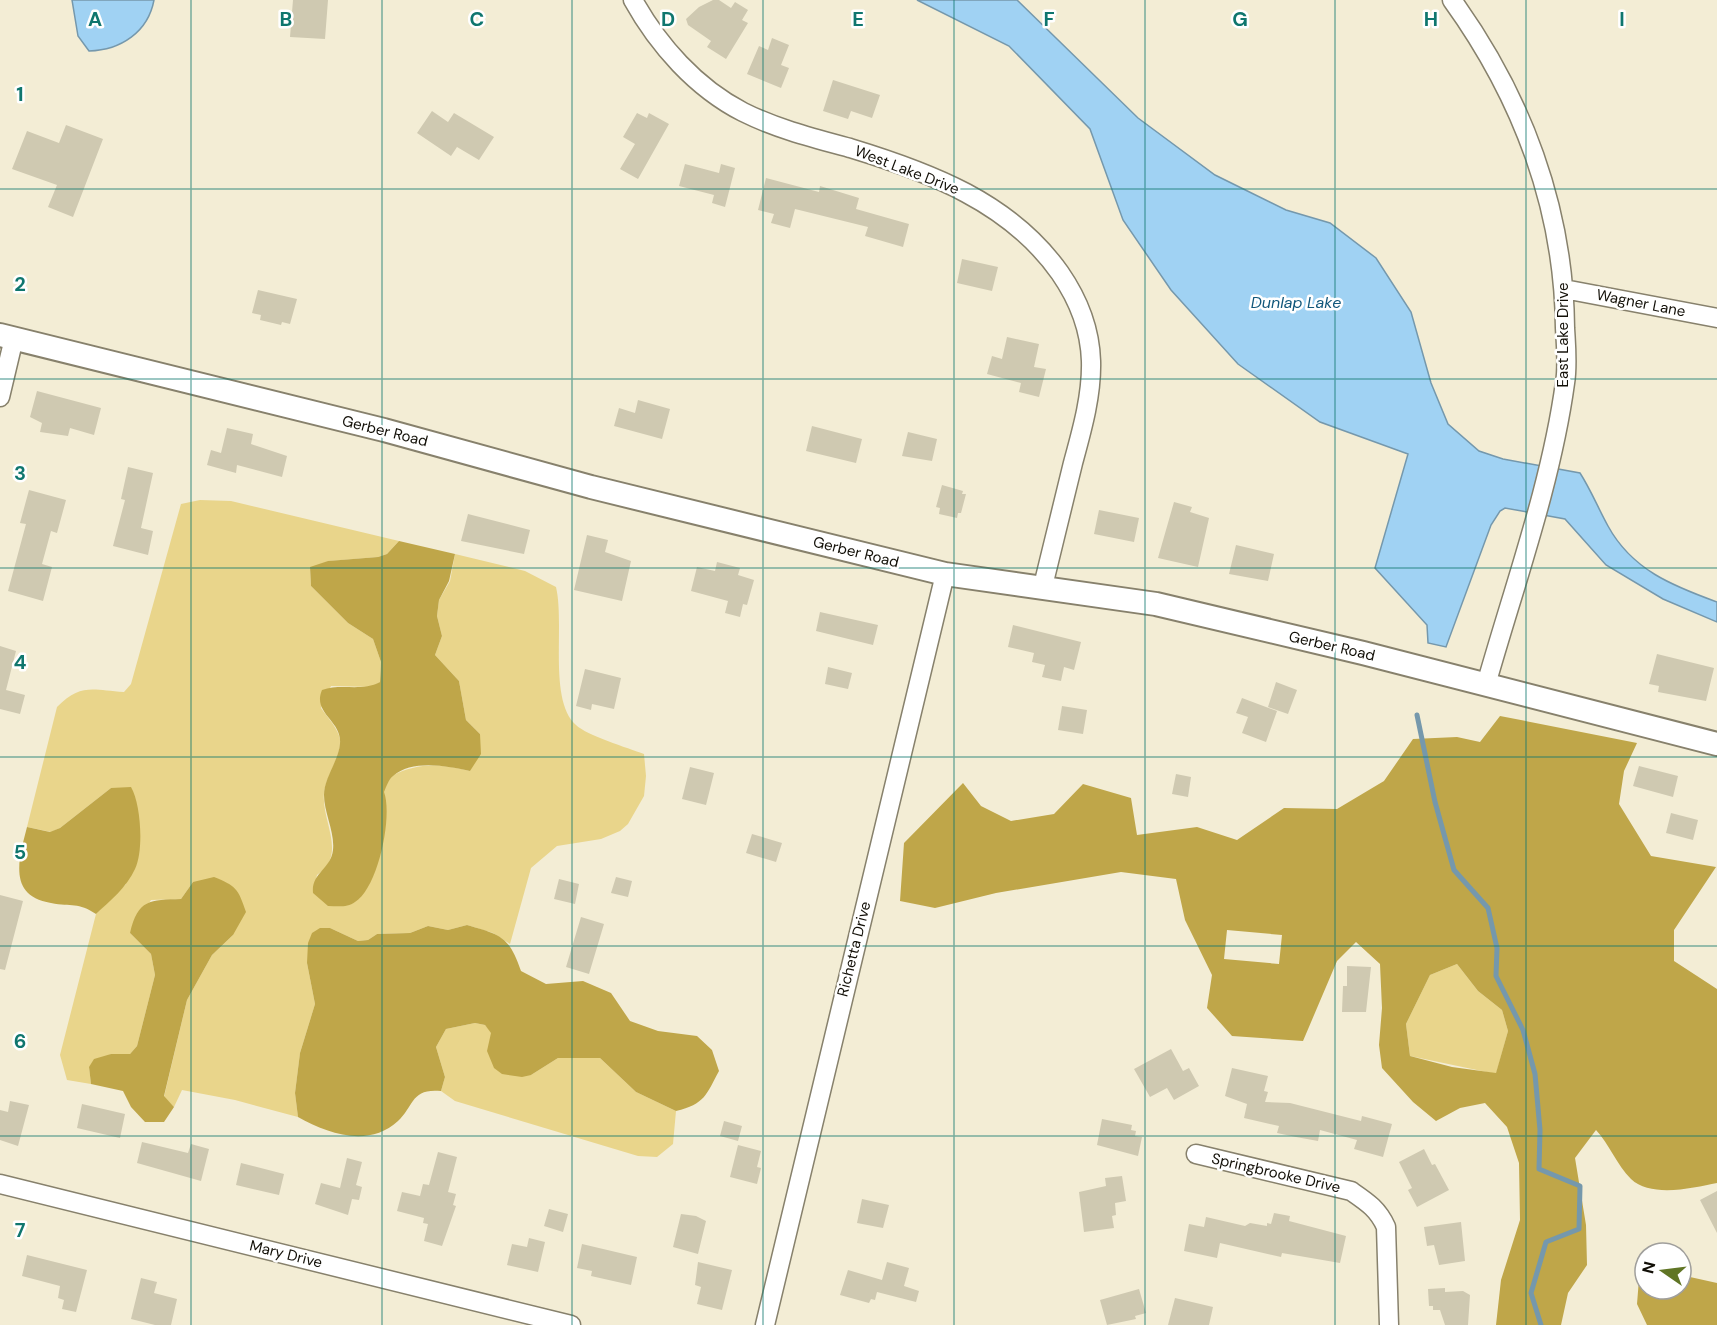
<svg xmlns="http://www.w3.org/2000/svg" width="1717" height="1325" font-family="'DM Sans',sans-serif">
  <rect width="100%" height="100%" fill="#f3edd5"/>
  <!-- green -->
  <path fill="#e9d58b" d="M200 500 231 501 399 541 387 554 378 557 329 561 310 568 311 586 348 623 373 639 381 662 380 682 371 687 331 686 321 708C327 717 339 729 340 740 341 757 326 776 324 793 321 821 348 855 317 875L313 893 392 776C418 762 442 764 470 771L480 734 466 720 459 681 435 655 442 636 437 616 439 600 450 581 455 554 525 571 556 587C565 625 548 700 576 725 586 735 628 748 644 754L646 776 644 796 628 824 620 831 601 839 557 846 531 868 510 944 493 933 467 925 448 930 428 926 410 933 377 934 368 940 358 941 330 928 307 963 315 1004 300 1053 295 1093 298 1117 235 1100 182 1090 174 1107 164 1097 187 1000 212 955 233 935 193 882 181 899 151 900 130 933 151 954 155 975 137 1046 130 1054H111L89 1067 91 1084 67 1080 60 1055 96 914 126 884 111 788 60 828 51 832 27 827 57 707C81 683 92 690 124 692L131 684 181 504Z
    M1457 964 1478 991 1502 1010 1508 1031 1496 1074 1410 1056 1406 1024 1430 975Z
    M475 1023 485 1025 531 1075 558 1058H600L636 1092 676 1111 673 1144 657 1157 638 1156 455 1101 441 1091 445 1077 436 1047 446 1029Z"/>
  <!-- forest -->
  <path fill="#bfa649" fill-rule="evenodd" d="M399 541 455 554 449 581 439 600 437 616 442 636 435 655 459 681 466 720 480 734 481 754 470 771C448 766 412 759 393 776 389 779 386 787 384 792 393 816 378 888 355 902 347 908 337 906 328 906L313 893C311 873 331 869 333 850 335 832 324 813 324 795 324 778 339 760 340 743 342 721 312 713 322 690 341 683 362 692 380 682L381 662 373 639 348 623 311 586 310 567 328 561 378 557 387 554Z
    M1500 716 1637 743 1624 771 1619 804 1651 856 1716 867 1674 930V961L1717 989V1183C1693 1188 1651 1198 1631 1179 1617 1165 1609 1144 1596 1130L1575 1158 1586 1225 1587 1265 1568 1293 1561 1325H1496L1501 1280 1520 1220 1519 1163 1507 1127 1485 1103 1460 1108 1436 1121 1413 1102 1382 1068 1379 1045 1382 1008 1380 964 1356 942 1337 961 1303 1041 1232 1036 1207 1008 1212 975 1185 920 1176 879 1121 872 996 893 935 908 900 901 904 843 963 783 981 806 1011 821 1054 814 1083 784 1131 798 1137 835 1197 827 1237 840 1284 808 1337 809 1384 781 1413 739 1457 737 1480 742ZM1227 930 1282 935 1279 964 1224 959ZM1457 964 1478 991 1502 1010 1508 1031 1496 1073 1452 1067 1410 1056 1406 1024 1430 975Z
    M131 787C141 804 144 851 135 869 127 887 110 901 96 914 78 902 72 907 51 903 7 896 19 858 27 827L50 832 60 828 111 788Z
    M214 877C236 886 238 888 246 912L233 935 212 955 187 1000 164 1096 174 1107 164 1122H145L131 1107 123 1091 91 1084 89 1067 94 1059 111 1054H130L137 1046 155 975 151 954 130 933C138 899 150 900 181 899L193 882Z
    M467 925C501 935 509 936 521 971L546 984 583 981 611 993 630 1021 658 1031 697 1036 712 1050 719 1071C706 1095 705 1104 676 1111L636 1092 600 1058H558L531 1075 522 1077 502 1074 494 1068 487 1051 491 1033 485 1025 475 1023 446 1029 436 1047 445 1077 441 1091C411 1088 414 1106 398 1121 369 1148 328 1134 298 1117L295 1093 300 1053 315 1004 307 963 308 943 312 933 320 928H330L358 941 368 940 377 934 410 933 428 926 448 930Z
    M1681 1275 1717 1283V1325H1647L1637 1304 1639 1279 1645 1276V1289H1681Z"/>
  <!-- water -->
  <path fill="#a0d2f3" stroke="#7598ac" stroke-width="1.5" d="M72 0H154C148 32 121 50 89 51L78 36Z
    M917 0H1017L1138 118 1215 175 1286 210 1330 223 1376 258 1411 312 1431 383 1448 424 1479 451 1503 459 1580 473C1591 490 1598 508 1608 526 1632 570 1673 586 1717 602V622L1663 599 1606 565 1565 519 1505 508 1500 511 1491 525 1446 647 1428 643 1427 625 1375 568 1408 454 1320 422 1238 364 1171 290 1123 220 1090 129 1009 46Z"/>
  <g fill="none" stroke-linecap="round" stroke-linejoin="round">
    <!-- stream -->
    <path stroke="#7598ac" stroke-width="5" d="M1417 715 1435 802 1454 870 1488 908 1497 948 1496 976 1523 1030 1535 1074 1540 1130 1539 1169 1580 1186 1579 1229 1546 1242 1531 1293 1541 1325"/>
  </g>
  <!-- building -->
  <path fill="#cfc9b1" d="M293 0H328L325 39 290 37Z
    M713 0H719L731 8 735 2 748 10 742 20 748 23 726 59 707 47 711 41 688 25 686 19 699 7Z
    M772 38 789 45 781 65 789 68 781 88 747 74 759 46 768 50Z
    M833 80 880 95 872 118 851 111 848 119 823 111Z
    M432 111 448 122 454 113 494 137 479 160 457 147 451 156 417 133Z
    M637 113 647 118 649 113 669 124 638 179 620 169 635 144 623 137Z
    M66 125 103 139 73 217 48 207 57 185 12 169 27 131 59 143Z
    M685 164 719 173 721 164 735 168 725 207 712 203 714 195 679 186Z
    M766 178 819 192 820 186 859 198 856 209 909 224 903 247 865 236 868 227 795 209 790 228 771 223 774 214 758 210Z
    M962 259 998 267 992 291 957 283Z
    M258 290 297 299 290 324 282 322 281 325 260 320 261 315 252 313Z
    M1007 337 1039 344 1034 367 1046 369 1039 397 1019 392 1021 383 987 374 992 356 1002 359Z
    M37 391 101 408 94 435 70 428 68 436 40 432 42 423 30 417Z
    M638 400 670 409 662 439 614 426 619 408 635 413Z
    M812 426 862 439 856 463 806 451Z
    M227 428 253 434 251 444 287 456 282 477 237 465 236 473 207 465 211 450 221 453Z
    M908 432 937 439 932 461 902 456Z
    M128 467 153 473 141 528 153 531 148 555 113 546 125 500 121 499Z
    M942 485 963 491 962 494H966L961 513H958L957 518 939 514 940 508 936 507Z
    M29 490 66 500 57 533 51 531 42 564 52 567 43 601 8 591 26 524 20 523Z
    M1174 502 1192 507 1190 512 1209 518 1198 567 1158 558Z
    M1099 510 1139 518 1134 542 1094 534Z
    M468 514 530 530 524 554 461 541Z
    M587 535 608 540 605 552 631 561 622 601 574 590Z
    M1236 545 1274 554 1268 581 1229 574Z
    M717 562 740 568 738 575 754 580 747 605 743 604 740 617 725 613 728 601 691 591 697 567 715 571Z
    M820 612 878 625 873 645 816 631Z
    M1013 625 1081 642 1074 670 1064 667 1061 681 1042 677 1045 665 1032 662 1034 653 1008 647Z
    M0 646 16 651 6 690 25 695 20 714 0 709Z
    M1657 654 1714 668 1706 701 1658 692 1659 686 1649 684Z
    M828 667 852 673 848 689 825 684Z
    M585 669 621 678 614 709 592 704 591 710 576 706Z
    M1276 682 1297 690 1288 714 1268 707Z
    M1242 698 1277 711 1266 742 1242 733 1248 717 1236 713Z
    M1062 706 1087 710 1083 734 1058 730Z
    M1639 766 1678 776 1673 797 1633 786Z
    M690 767 714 773 706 805 682 799Z
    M1176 774 1191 777 1188 797 1172 794Z
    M1671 813 1698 820 1693 840 1666 833Z
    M752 834 782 843 776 862 746 853Z
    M616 877 632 881 628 897 611 893Z
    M559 879 579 884 575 904 554 899Z
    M0 895 23 901 5 970 0 969Z
    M581 917 604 924 589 974 566 967Z
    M1347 966 1371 967 1366 1012H1342L1343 986H1347Z
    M1171 1049 1183 1071 1189 1068 1199 1086 1174 1100 1167 1088 1150 1097 1134 1069Z
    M1232 1068 1268 1076 1264 1091 1268 1092 1265 1102 1290 1103 1361 1121 1362 1116 1392 1124 1383 1157 1354 1149 1357 1140 1320 1130 1318 1141 1296 1137 1277 1133 1279 1126 1244 1118 1247 1104 1225 1096Z
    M10 1101 29 1105 18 1146 0 1140V1110L8 1112Z
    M82 1104 125 1114 120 1138 77 1128Z
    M1102 1119 1132 1125 1131 1130 1136 1131 1135 1136 1142 1137 1138 1156 1097 1145Z
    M724 1121 742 1126 738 1141 720 1136Z
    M142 1142 188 1153 191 1144 209 1149 201 1181 137 1163Z
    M738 1145 761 1151 757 1167 761 1168 757 1184 730 1177Z
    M1424 1149 1432 1165 1435 1164 1449 1190 1417 1207 1408 1190 1412 1188 1399 1162Z
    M438 1152 457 1157 448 1192 456 1194 453 1205 456 1206 442 1246 424 1241 428 1224 423 1223 424 1218 397 1211 402 1192 420 1196 423 1184 429 1185Z
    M347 1158 362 1162 356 1185 362 1187 359 1200 352 1199 348 1215 315 1204 321 1183 340 1188Z
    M241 1163 284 1174 279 1195 236 1185Z
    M1122 1176 1126 1201 1115 1203 1116 1215 1112 1216 1114 1228 1084 1232 1079 1192 1106 1186 1105 1178Z
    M1717 1191V1233L1700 1200Z
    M862 1199 889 1205 883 1228 857 1223Z
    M549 1209 568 1214 563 1232 544 1226Z
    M1274 1213 1290 1216 1289 1221 1346 1236 1340 1263 1282 1253 1281 1257 1220 1243 1217 1258 1184 1251 1189 1224 1204 1227 1206 1217 1245 1226 1250 1223 1267 1226V1223L1271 1224Z
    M681 1214 696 1216 706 1221 698 1254 673 1247Z
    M1461 1222 1465 1261 1439 1265 1434 1245 1427 1246 1424 1227Z
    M529 1238 545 1242 538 1272 507 1265 512 1244 527 1247Z
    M582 1244 637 1257 631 1285 591 1276 592 1271 577 1268Z
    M27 1255 87 1270 76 1312 62 1309 64 1300 58 1298 60 1286 22 1276Z
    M698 1262 732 1270 722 1310 697 1304 701 1287 695 1285Z
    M887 1262 909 1268 904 1286 919 1291 916 1302 877 1292 875 1300 871 1299 869 1303 840 1295 848 1270 882 1280Z
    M141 1278 157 1282 154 1293 177 1299 171 1325H155L131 1319Z
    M1445 1288V1292L1463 1291 1470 1295 1468 1325H1445L1440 1310H1433V1306H1429L1428 1289Z
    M1139 1289 1146 1313 1135 1316 1136 1319 1107 1325 1100 1300Z
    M1175 1298 1213 1307 1209 1325H1168Z"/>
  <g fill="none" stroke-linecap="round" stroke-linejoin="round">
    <defs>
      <path id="minor" d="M633 0C658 45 696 88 743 112 777 129 813 138 850 148 929 172 1010 202 1060 273 1078 299 1090 329 1091 361 1092 395 1082 430 1073 463 1063 504 1053 545 1043 586
        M1452 0C1522 97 1564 208 1565 328 1566 346 1568 365 1565 383 1551 485 1514 586 1486 685
        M1564 289 1717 318
        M0 397 14 338
        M1196 1154 1351 1191C1367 1202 1378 1209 1386 1227L1389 1325
        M0 1184 571 1325
        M765 1325 945 574"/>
      <path id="tertiary" d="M0 335 384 430 591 487 945 574 1156 604 1363 653 1717 744"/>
    </defs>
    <!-- minor casing -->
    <use href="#minor" stroke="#87816c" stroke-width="21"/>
    <!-- tertiary casing -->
    <use href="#tertiary" stroke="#87816c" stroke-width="26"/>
    <!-- minor -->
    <use href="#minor" stroke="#fff" stroke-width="18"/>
    <!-- tertiary -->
    <use href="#tertiary" stroke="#fff" stroke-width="22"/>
  </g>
  <!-- grid -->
  <path fill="none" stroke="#0f766e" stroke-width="1.5" stroke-opacity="0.55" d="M191 0V1325M382 0V1325M572 0V1325M763 0V1325M954 0V1325M1145 0V1325M1335 0V1325M1526 0V1325M0 189H1717M0 379H1717M0 568H1717M0 757H1717M0 946H1717M0 1136H1717"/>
  <g text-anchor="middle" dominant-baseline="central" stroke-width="5" stroke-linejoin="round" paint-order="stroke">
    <!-- street labels -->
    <g font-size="15" fill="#120f07" stroke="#fff">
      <text transform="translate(907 170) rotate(21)">West Lake Drive</text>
      <text transform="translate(1641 303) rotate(11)">Wagner Lane</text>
      <text transform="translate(1563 335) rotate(-90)">East Lake Drive</text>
      <text transform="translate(385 431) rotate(14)">Gerber Road</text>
      <text transform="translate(856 552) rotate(14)">Gerber Road</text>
      <text transform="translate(1332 646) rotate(13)">Gerber Road</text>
      <text transform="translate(854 949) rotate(-76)">Richetta Drive</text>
      <text transform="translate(1276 1173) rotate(13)">Springbrooke Drive</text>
      <text transform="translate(286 1254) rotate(14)">Mary Drive</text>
    </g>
    <!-- water labels -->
    <g font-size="16" font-style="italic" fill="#11577b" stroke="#fff">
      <text x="1296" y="302">Dunlap Lake</text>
    </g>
  </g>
  <g font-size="20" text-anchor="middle" font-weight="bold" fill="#0f766e" stroke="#fff" stroke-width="5" stroke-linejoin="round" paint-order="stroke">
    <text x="95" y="26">A</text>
    <text x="286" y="26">B</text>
    <text x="477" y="26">C</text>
    <text x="668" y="26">D</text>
    <text x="858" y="26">E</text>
    <text x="1049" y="26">F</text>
    <text x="1240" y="26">G</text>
    <text x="1431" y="26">H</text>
    <text x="1622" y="26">I</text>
    <text x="20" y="101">1</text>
    <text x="20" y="291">2</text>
    <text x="20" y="480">3</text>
    <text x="20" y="669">4</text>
    <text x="20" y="859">5</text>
    <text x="20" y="1048">6</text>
    <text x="20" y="1237">7</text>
  </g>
  <!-- north arrow -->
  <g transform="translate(1663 1271) rotate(284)"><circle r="28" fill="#ffffff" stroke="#a09f9c" stroke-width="1.5"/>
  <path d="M0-4.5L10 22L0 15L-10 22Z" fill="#607525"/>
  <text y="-9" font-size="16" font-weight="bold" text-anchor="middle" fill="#120f07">N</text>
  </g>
</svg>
